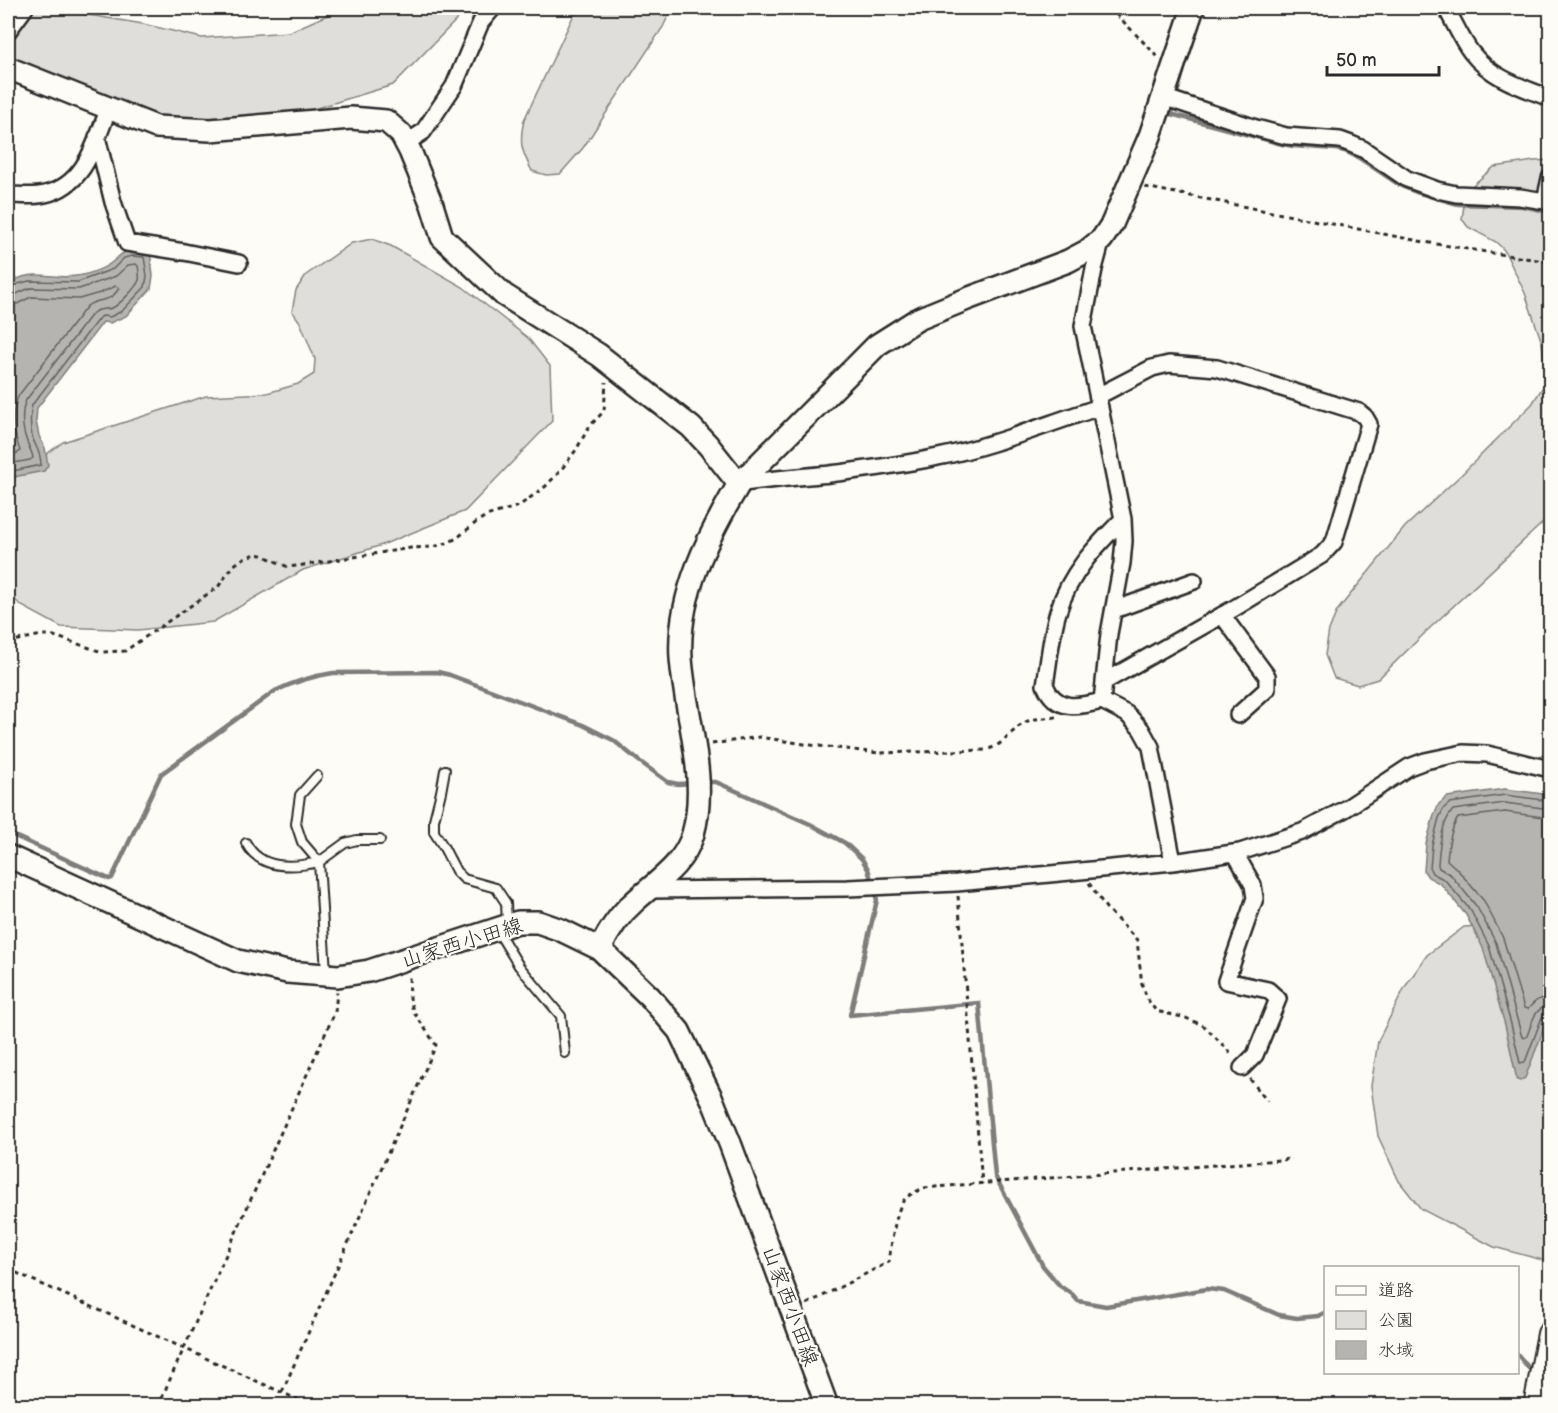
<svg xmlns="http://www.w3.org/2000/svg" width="1558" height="1413" font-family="'Balsamiq Sans','Klee One',sans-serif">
  <rect width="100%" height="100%" fill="#fdfcf7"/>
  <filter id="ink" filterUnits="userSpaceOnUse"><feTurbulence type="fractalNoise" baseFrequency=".0167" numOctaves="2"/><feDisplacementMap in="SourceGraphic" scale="12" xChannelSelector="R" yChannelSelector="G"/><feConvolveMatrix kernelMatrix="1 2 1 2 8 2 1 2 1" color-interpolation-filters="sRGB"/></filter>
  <g filter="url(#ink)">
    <!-- green -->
    <path fill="#dfdeda" stroke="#858482" stroke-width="1.5" d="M35 8H65L71 12 143 24 202 38 289 32 343 8H468L393 85 307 111 214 122H172L8 58V45L14 33 23 25 28 16Z
      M577 8H672L663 27 583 148 560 174 546 175 532 171C521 150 519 143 524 120Z
      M1550 160V516L1431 627 1378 679 1358 685 1334 678 1325 655 1329 630 1337 611 1405 527 1462 474 1532 404 1546 382 1542 343 1525 293 1504 250 1496 242 1468 227 1462 219 1466 191 1494 167 1534 161Z
      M372 239 391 246 463 287 528 338 550 366 552 421 465 511 382 545 303 570 213 622 138 630 61 627 22 606 8 594V483L63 442 206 396 267 393 298 384 314 374 315 359 300 322 292 311 296 290 306 275 352 243Z
      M1500 925 1550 949V1262L1494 1247 1421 1209 1399 1181 1378 1136 1371 1086 1378 1041 1405 987 1427 955 1464 927Z"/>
    <!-- water -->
    <path fill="#b5b4b1" stroke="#7e7d7b" stroke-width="1.5" d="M130 250 150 251 153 276 151 289 126 316 110 323 103 322 37 408 36 421 39 436 45 448 48 465 44 471 8 478V284C33 267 50 280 76 276 87 275 103 269 111 263 119 257 120 253 130 250Z
      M1505 789 1550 795V1006L1548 1018 1525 1078 1520 1081 1517 1080 1505 1025 1483 948 1466 915 1441 884 1428 877 1424 871 1426 844 1434 815 1439 804 1447 797Z"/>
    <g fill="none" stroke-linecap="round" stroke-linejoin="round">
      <!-- shore -->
      <path stroke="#626261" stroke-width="1.5" d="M8 289 12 288 18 284 29 281 78 282 113 269 124 258 132 256 144 257 147 276 145 287 122 311 110 317 103 316 99 318 32 405C30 415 30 426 32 436 35 447 41 451 41 465L8 472
        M8 296 14 295 30 288 79 289 116 276 128 265 136 264 138 266C139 271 140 276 139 280 136 288 119 305 112 308 105 310 100 308 93 313L26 400C21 411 22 428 26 439 28 446 32 451 33 458L30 460 8 464
        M8 305 17 304 31 297 79 299 100 293 116 286 119 288C109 305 101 296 87 306L19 395C10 412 14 434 20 451L18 453 8 455
        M1550 801 1505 795 1450 803 1444 808 1439 818 1432 845 1430 869 1432 873 1445 880 1471 911 1489 946 1511 1024 1520 1063 1525 1062 1542 1017 1546 1014 1550 1013
        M1550 809 1505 803 1453 810C1441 823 1439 849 1438 865L1439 868 1451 875 1477 907 1496 943 1522 1037 1524 1038 1527 1036C1532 1023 1534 1007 1550 1005
        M1550 818 1505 812 1458 818C1450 830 1448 847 1447 860L1457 869 1484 901 1503 938 1524 1008 1528 1009C1534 1001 1540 997 1550 996"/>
      <!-- stream -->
      <path stroke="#7e7d7b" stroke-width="4.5" d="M1188 55 1171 114 1282 144 1293 146 1336 149 1345 151 1359 158 1401 186 1416 192 1458 204 1523 206 1550 212
        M705 782H716L810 824 845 843 862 859 868 869 877 900 850 1015 979 1003 995 1176 1043 1266 1060 1286 1072 1294 1078 1301 1106 1306 1207 1289 1224 1291 1279 1315 1297 1318 1318 1316 1326 1312
        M8 833 109 879 112 878 161 774 275 691C294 682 313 676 333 673L438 672 450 675 583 725 613 740 639 761 668 782 678 784 694 783
        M1518 1355 1533 1373"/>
      <defs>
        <path id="lane" d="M445 770 441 792 434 820V832L443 846 456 871 464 879 496 888 506 903 507 924
          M246 843C260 870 292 868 319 862L302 842 296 824 300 795 317 776
          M497 930 519 966 561 1016 565 1053
          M326 972 319 862 345 843 357 840H380"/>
        <path id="street" d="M1446 8C1454 22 1461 39 1471 52 1491 78 1521 87 1550 98
          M8 31 25 8
          M1163 97 1256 128 1286 136 1340 140 1351 144 1363 149 1407 179 1437 190 1456 194 1520 197 1545 201 1550 178
          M97 137 113 202 127 243 184 252 239 263
          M406 143 423 132 454 86 481 22 493 8
          M8 195C19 195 33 197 45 194 86 185 95 142 109 108
          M1102 239 1094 269 1083 326 1123 519 1124 541 1122 563 1109 634 1102 701 1127 714 1141 729 1151 747 1173 862
          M1098 396 1152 368 1169 364 1217 368 1359 412 1365 417 1369 424 1334 542 1322 555 1233 609 1104 682
          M739 484C769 479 799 477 830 474 866 469 902 465 938 457 994 446 1046 424 1100 407
          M1114 610 1194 581
          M1222 615 1267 676V689L1238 715
          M1102 701C1078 707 1056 712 1045 685 1049 661 1051 635 1058 612 1069 574 1096 546 1123 519
          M1235 853 1253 885 1255 898 1226 981 1268 990 1278 999 1255 1055 1242 1068
          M649 890 848 888 957 883 1173 862 1240 852 1302 832 1345 809 1409 767 1425 761 1463 753 1487 754 1550 769"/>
        <path id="secondary" d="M8 68 156 127 210 130 351 118 386 121 401 134 410 151 432 205 442 237 504 295 599 355 691 427 708 445 739 484
          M8 856 238 961 287 972 338 976 369 971 518 922H538L561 930 600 949 650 997 679 1031 712 1099 731 1146 827 1406
          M600 949C609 930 619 915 634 902 657 881 684 865 693 834 709 778 685 715 681 658 677 596 708 536 739 484L877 345 918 319 967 299 1068 261 1087 251 1102 239 1112 224 1150 136 1193 8"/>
        <path id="primary" d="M1536 1406 1550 1334"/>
      </defs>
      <!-- lane casing -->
      <use href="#lane" stroke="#2b2b2b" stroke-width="12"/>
      <!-- street casing -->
      <use href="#street" stroke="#2b2b2b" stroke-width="20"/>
      <!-- secondary casing -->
      <use href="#secondary" stroke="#2b2b2b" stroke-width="26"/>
      <!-- primary casing -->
      <use href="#primary" stroke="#2b2b2b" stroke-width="28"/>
      <!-- path -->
      <path stroke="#2b2b2b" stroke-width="3" stroke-dasharray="4.5 4.5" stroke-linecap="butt" d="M1110 8 1159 58
        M1145 187 1424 242 1550 262
        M8 642 42 635H51L102 652 125 651 218 587 234 565 244 558 256 554 262 555 288 567 297 566 411 548 433 547 447 543 457 538 478 521 486 516 519 506 546 486 561 470 576 450 589 427 604 411 606 382
        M712 744 759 737 811 745 879 753 985 750C1007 745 1011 728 1028 721 1036 718 1048 718 1056 717
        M1089 883 1106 908 1137 940 1142 985 1148 1000 1156 1011 1186 1018 1204 1026 1227 1049 1233 1057
        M958 896 982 1184
        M1250 1079 1267 1101
        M8 1269 312 1406
        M807 1304 889 1262C891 1248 895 1207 906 1198 910 1194 918 1191 923 1188L1292 1159
        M282 1392 436 1045 413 1011 410 998 409 976
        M158 1406 335 1012 337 992"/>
      <!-- lane -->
      <use href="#lane" stroke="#fdfcf7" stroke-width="8"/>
      <!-- street -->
      <use href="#street" stroke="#fdfcf7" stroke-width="15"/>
      <!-- secondary -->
      <use href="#secondary" stroke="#fdfcf7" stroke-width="21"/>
      <!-- primary -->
      <use href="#primary" stroke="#fdfcf7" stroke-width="24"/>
    </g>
  </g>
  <g text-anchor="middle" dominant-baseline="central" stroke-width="4.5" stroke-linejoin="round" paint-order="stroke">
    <!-- street labels -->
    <g font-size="21" fill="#2b2b2b" stroke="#fdfcf7">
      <text transform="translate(462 943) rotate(-17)">山家西小田線</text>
      <text transform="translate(790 1306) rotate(70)">山家西小田線</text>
    </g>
  </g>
  <!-- margin -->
  <rect width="1558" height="1413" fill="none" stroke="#fdfcf7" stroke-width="30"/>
  <rect x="15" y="15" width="1528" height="1383" fill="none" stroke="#2b2b2b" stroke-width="2" filter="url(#ink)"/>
  <!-- legend -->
  <rect x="1324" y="1266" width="195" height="108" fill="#fdfcf7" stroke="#a9a8a5" stroke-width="1.5"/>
  <rect x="1336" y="1286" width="30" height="9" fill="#fdfcf7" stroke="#a9a8a5" stroke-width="1.5"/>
  <text x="1378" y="1296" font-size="18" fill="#2b2b2b">道路</text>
  <rect x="1336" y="1311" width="30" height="18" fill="#dfdeda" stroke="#a9a8a5" stroke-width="1.5"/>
  <text x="1378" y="1326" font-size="18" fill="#2b2b2b">公園</text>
  <rect x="1336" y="1341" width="30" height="18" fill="#b5b4b1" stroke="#a9a8a5" stroke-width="1.5"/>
  <text x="1378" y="1356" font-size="18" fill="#2b2b2b">水域</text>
  <!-- scale -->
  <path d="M1327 66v9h112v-9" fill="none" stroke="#2b2b2b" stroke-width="3"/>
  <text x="1336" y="66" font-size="18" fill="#2b2b2b" stroke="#fdfcf7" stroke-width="4.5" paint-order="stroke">50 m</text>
</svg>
